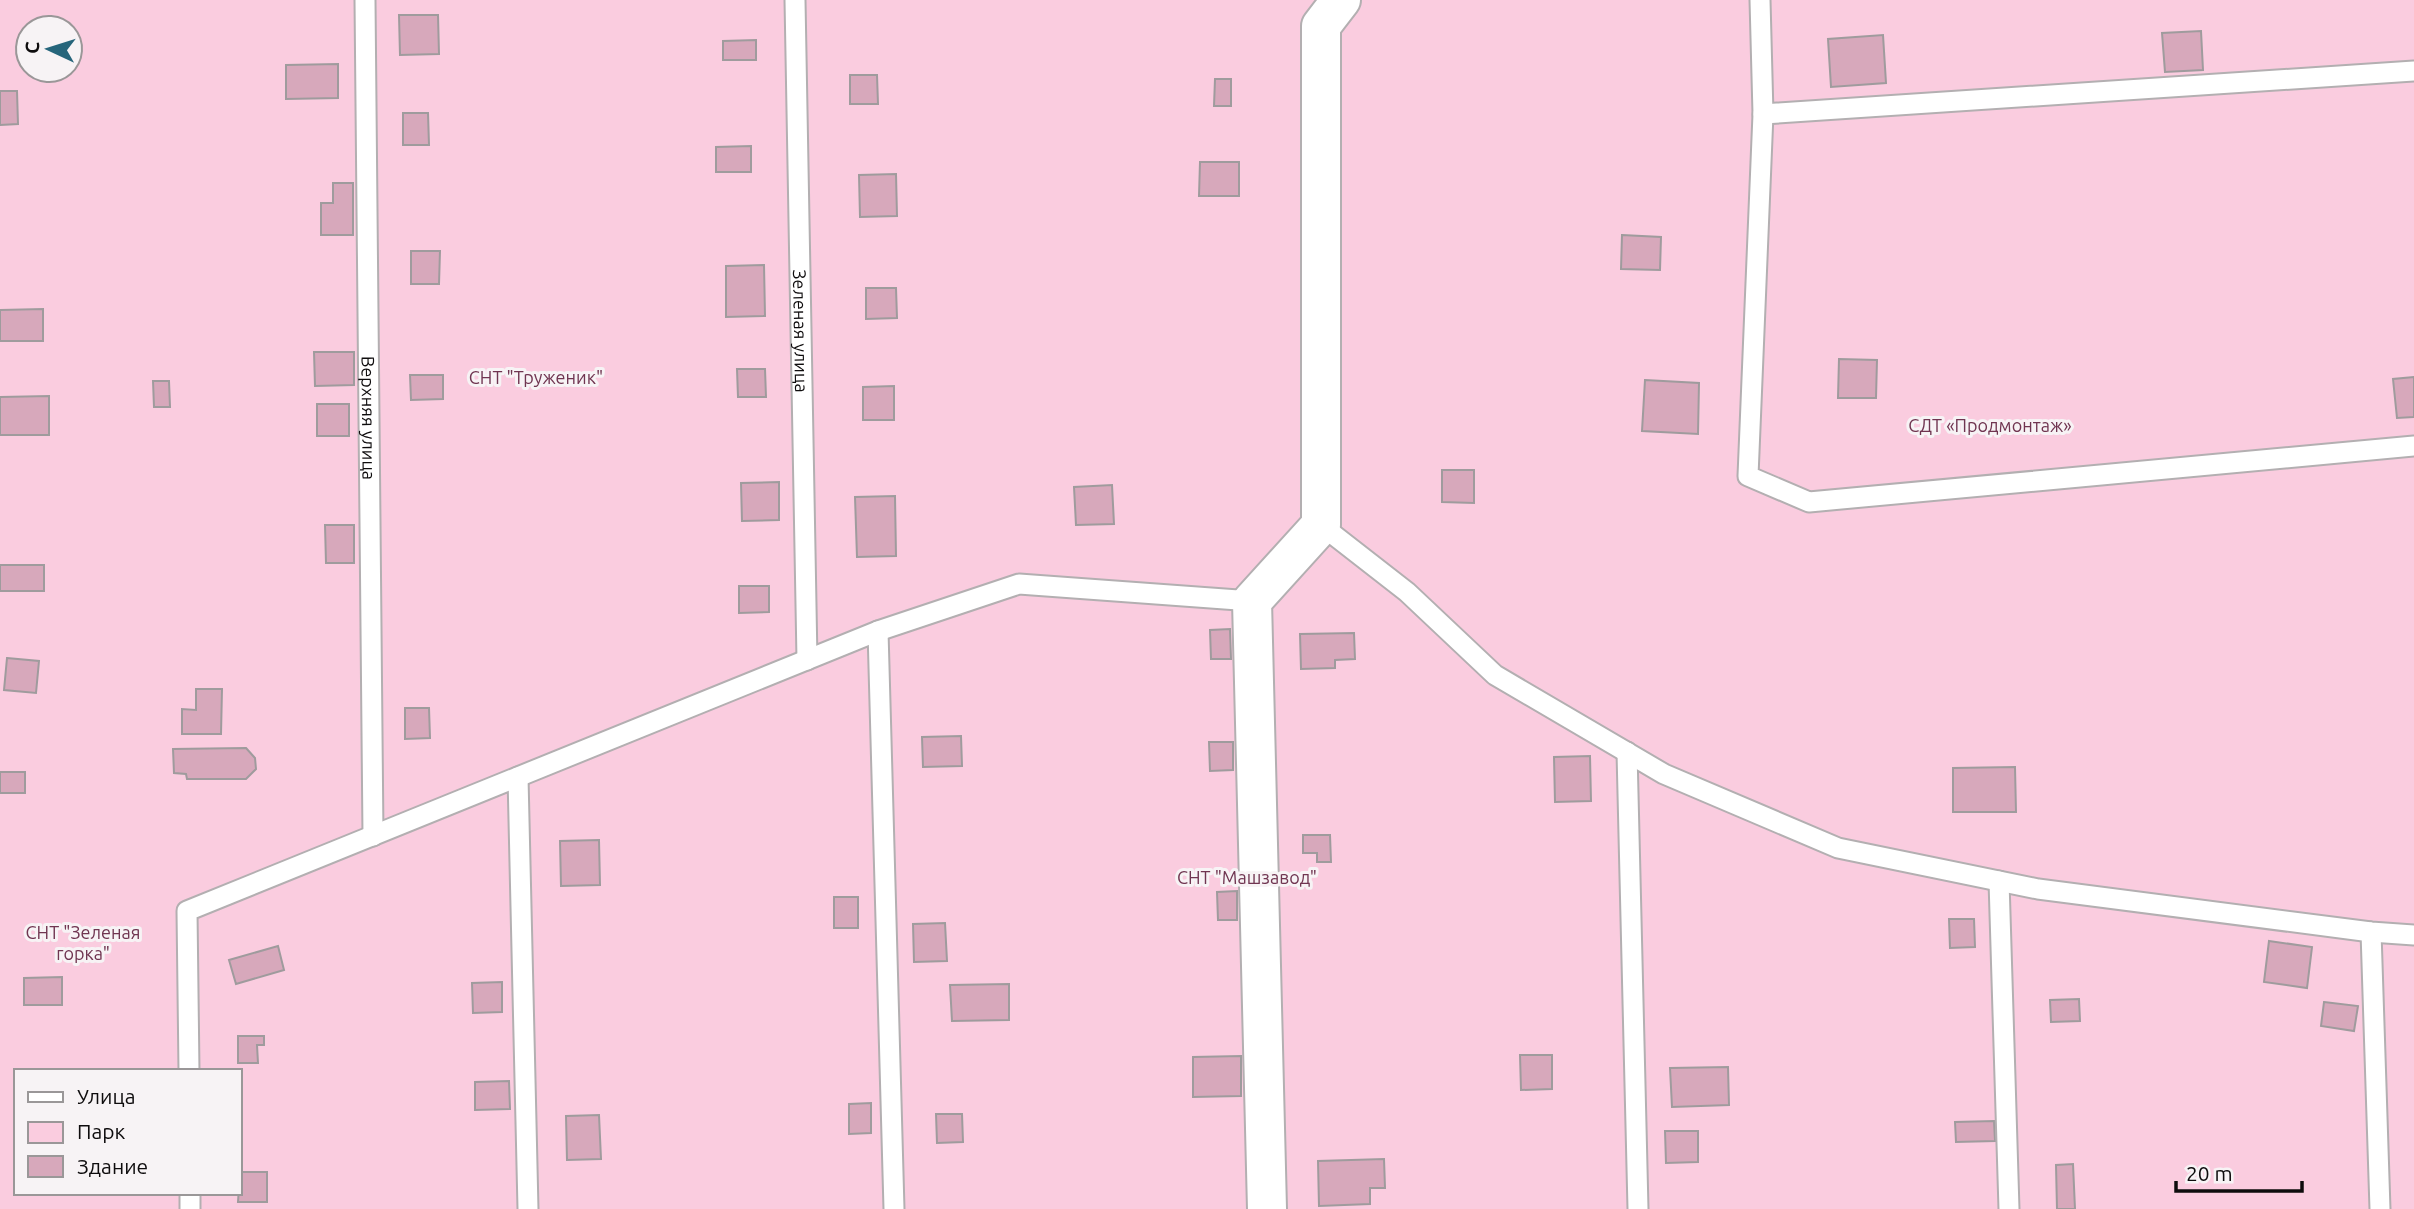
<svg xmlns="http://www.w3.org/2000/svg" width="2414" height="1209" font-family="Ubuntu,sans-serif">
  <rect width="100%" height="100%" fill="#f7f3f5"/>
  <!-- green -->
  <path fill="#faccdf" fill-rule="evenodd" d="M0 0H2414V1209H0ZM28 28H70V70H28ZM16 1071H240V1193H16Z"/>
  <!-- building -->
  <path fill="#d7a8bb" stroke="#9f9b9d" stroke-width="2" d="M399 15H438L439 54 400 55Z
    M2201 31 2203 70 2165 72 2162 33Z
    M1883 35 1886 83 1831 87 1828 39Z
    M756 40V60H723V41Z
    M338 64V98L286 99V65Z
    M850 75H877L878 104H850Z
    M1215 79H1231V106H1214Z
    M0 91H17L18 124 0 125Z
    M403 113H428L429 145H403Z
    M751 146V172H716V147Z
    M1200 162H1239V196H1199Z
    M896 174 897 216 860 217 859 175Z
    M333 183H353V235H321V203H333Z
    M1622 235 1661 237 1660 270 1621 269Z
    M411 251H440L439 284H411Z
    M764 265 765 316 726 317V266Z
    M866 288H896L897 318 866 319Z
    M43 309V341H0V310Z
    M314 352H354V385L315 386Z
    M1839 359 1877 360 1876 398H1838Z
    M737 369H765L766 397H738Z
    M410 375H443V399L411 400Z
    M2414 377V417L2397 418 2393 379Z
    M1645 380 1699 383 1698 434 1642 431Z
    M153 381H169L170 407H154Z
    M894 386V420H863V387Z
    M49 396V435H0V397Z
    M317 404H349V436H317Z
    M1442 470H1474V503L1442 502Z
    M779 482V520L742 521 741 483Z
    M1112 485 1114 524 1076 525 1074 487Z
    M895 496 896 556 857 557 855 497Z
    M325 525H354V563H326Z
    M0 565H44V591H0Z
    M739 586H769V612L739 613Z
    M1230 629 1231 659H1211L1210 630Z
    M1354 633 1355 659 1335 660V668L1301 669 1300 634Z
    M7 658 39 661 36 693 4 690Z
    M196 689H222L221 734H182V709L196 710Z
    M405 708H429L430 738 405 739Z
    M961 736 962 766 923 767 922 737Z
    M1209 742H1233V770L1210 771Z
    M246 748 255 758 256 769 246 779H187L186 774 174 773 173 749Z
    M1590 756 1591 801 1555 802 1554 757Z
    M2015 767 2016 812H1953V768Z
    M0 772H25V793H0Z
    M1303 835H1330L1331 862H1317V853H1303Z
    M599 840 600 885 561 886 560 841Z
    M1237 891V920H1218L1217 892Z
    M834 897H858V928H834Z
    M1949 919H1974L1975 947 1950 948Z
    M945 923 947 961 914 962 913 924Z
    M2269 941 2312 947 2307 988 2264 982Z
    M278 946 284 970 236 984 229 960Z
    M62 977V1005H24V978Z
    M502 982V1012L473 1013 472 983Z
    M1009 984V1020L952 1021 950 985Z
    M2079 999 2080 1021 2051 1022 2050 1000Z
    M2324 1002 2358 1006 2354 1031 2321 1026Z
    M238 1036H264V1045H257L258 1063H238Z
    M1520 1055H1552V1089L1521 1090Z
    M1241 1056V1096L1193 1097V1057Z
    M1728 1067 1729 1105 1672 1107 1670 1068Z
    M509 1081 510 1109 475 1110V1082Z
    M871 1103V1133L849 1134V1104Z
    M936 1114H962L963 1142 937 1143Z
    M599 1115 601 1159 567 1160 566 1116Z
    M1994 1121 1995 1141 1956 1142 1955 1122Z
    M1665 1131H1698V1162L1666 1163Z
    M1384 1159 1385 1188H1370V1204L1319 1206 1318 1161Z
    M2073 1164 2075 1209H2057L2056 1165Z
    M240 1172H267V1202H238Z"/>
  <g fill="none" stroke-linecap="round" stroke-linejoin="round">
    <defs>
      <g id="service">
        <path id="s1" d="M365 0 373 836"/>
        <path id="s2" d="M795 0 807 660"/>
        <path d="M1760 0 1763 114 1748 476 1809 502 2414 446"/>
        <path d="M1763 114 2414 71"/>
        <path d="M1321 525 1407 592 1495 675 1664 774 1838 848 2038 889 2371 932 2414 935"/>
        <path d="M878 631 894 1209"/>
        <path d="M1627 752 1638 1209"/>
        <path d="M518 777 528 1209"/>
        <path d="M1999 881 2009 1209"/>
        <path d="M2371 932 2380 1209"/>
        <path d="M189 1071 187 911 878 631 1019 584 1252 601"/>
        <path d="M190 1193V1209"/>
      </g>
      <path id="minor" d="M1267 1209 1252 601 1321 525V26L1341 0"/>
    </defs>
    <!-- service casing -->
    <use href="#service" stroke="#b3afb1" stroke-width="23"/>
    <!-- minor casing -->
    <use href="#minor" stroke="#b3afb1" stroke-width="42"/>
    <!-- service -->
    <use href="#service" stroke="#fff" stroke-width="19"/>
    <!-- minor -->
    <use href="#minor" stroke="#fff" stroke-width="38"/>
  </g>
  <g text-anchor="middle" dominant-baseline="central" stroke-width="6" stroke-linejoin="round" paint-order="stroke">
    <!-- street labels -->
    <g font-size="18" fill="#0e0c0d" stroke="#f7f3f5">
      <text stroke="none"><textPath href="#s2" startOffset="331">Зеленая улица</textPath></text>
      <text stroke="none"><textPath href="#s1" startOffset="418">Верхняя улица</textPath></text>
    </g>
    <!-- park labels -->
    <g font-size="18" fill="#703551" stroke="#f7f3f5">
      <text x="536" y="377">СНТ "Труженик"</text>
      <text x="1990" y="425">СДТ «Продмонтаж»</text>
      <text x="1247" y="877">СНТ "Машзавод"</text>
      <text x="83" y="932">СНТ "Зеленая<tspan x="83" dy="21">горка"</tspan></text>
    </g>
  </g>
  <!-- legend -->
  <rect x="14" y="1069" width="228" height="126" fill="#f7f3f5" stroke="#9a9798" stroke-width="2"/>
  <rect x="28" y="1092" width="35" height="10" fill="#ffffff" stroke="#9a9798" stroke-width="2"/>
  <text x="77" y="1104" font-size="21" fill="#0e0c0d">Улица</text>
  <rect x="28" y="1122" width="35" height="21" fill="#faccdf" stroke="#9a9798" stroke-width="2"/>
  <text x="77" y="1139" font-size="21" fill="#0e0c0d">Парк</text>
  <rect x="28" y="1156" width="35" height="21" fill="#d7a8bb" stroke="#9a9798" stroke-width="2"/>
  <text x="77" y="1174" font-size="21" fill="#0e0c0d">Здание</text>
  <!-- north arrow -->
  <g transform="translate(49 49) rotate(274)"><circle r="33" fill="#f7f3f5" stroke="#9a9798" stroke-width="2"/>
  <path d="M0-5L12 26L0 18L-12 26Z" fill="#26657b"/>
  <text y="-10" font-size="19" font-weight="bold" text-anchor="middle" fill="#0e0c0d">С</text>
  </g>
  <!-- scale -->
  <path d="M2176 1181v10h126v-10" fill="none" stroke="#0e0c0d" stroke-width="3.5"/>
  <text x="2186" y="1181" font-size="21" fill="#0e0c0d" stroke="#f7f3f5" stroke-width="5" paint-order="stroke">20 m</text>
</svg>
